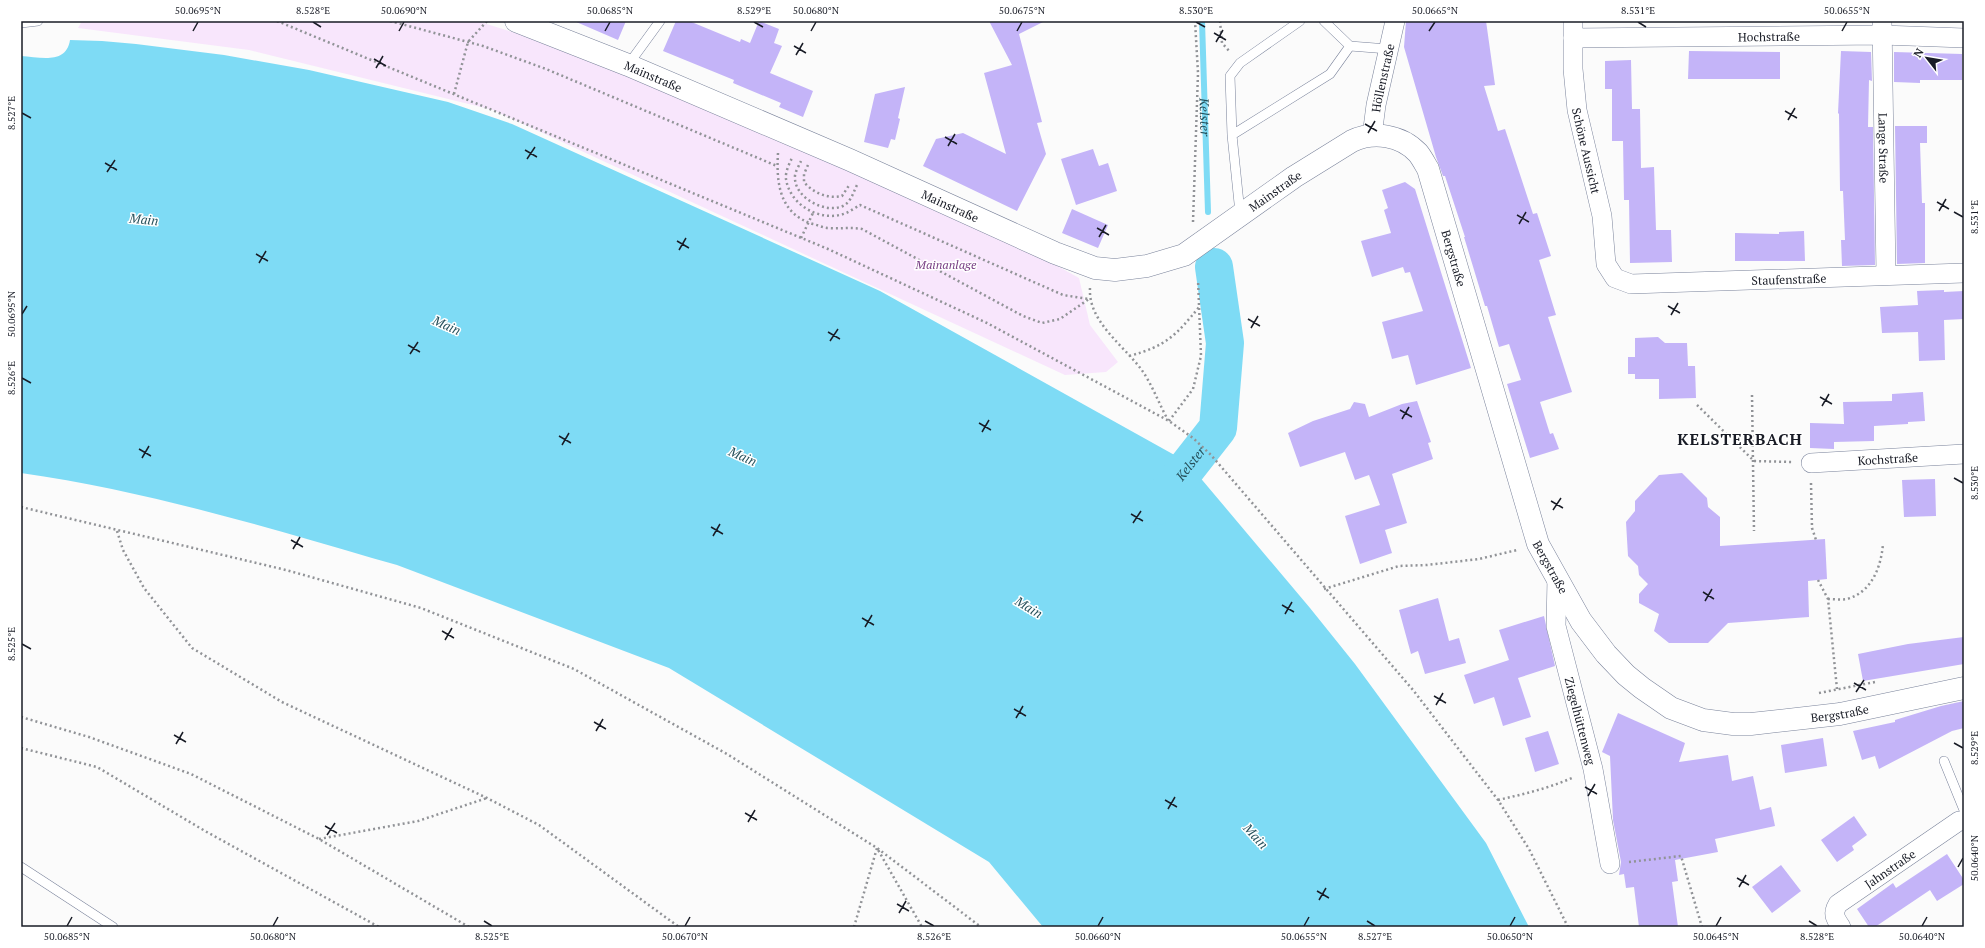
<svg xmlns="http://www.w3.org/2000/svg" width="1985" height="948" font-family="'PT Serif',serif">
  <rect width="100%" height="100%" fill="#fbfbfb"/>
  <!-- green -->
  <path fill="#f8e6fc" d="M82 21H477L630 69 977 221 1079 278 1090 325 1118 362 1106 372 1065 375 493 110 249 50 78 28Z"/>
  <!-- water -->
  <path fill="#7edbf5" d="M70 40 102 41 136 44 224 55 309 70 448 102 512 124 880 291 1187 462 1310 608 1355 664 1486 843 1529 927H1043L989 862 669 668 397 565 372 558C256 524 141 490 21 473V56C40 57 66 65 70 40Z"/>
  <g fill="none" stroke-linecap="round" stroke-linejoin="round">
    <!-- stream -->
    <path stroke="#7edbf5" stroke-width="6" id="s1" d="M1202 21 1208 212"/>
    <!-- river -->
    <path stroke="#7edbf5" stroke-width="38" id="s2" d="M1157 506 1218 428 1225 343 1214 267"/>
  </g>
  <!-- building -->
  <path fill="#c4b4f8" d="M574 21H626L618 40Z
    M676 21H689L740 42 741 39 750 43 759 21 779 29 774 43 782 46 770 73 813 91 803 117 779 107 781 103 733 83 734 80 663 51Z
    M989 21H1045L1019 34 1042 122 1037 123 1046 154 1017 211 923 166 936 139 963 133 1006 154 984 73 1012 65Z
    M1406 21H1486L1495 85 1484 86 1498 131 1505 129 1533 214 1537 213 1551 256 1539 260 1556 315 1548 317 1572 392 1540 402 1550 434 1553 433 1559 449 1530 458 1507 384 1521 380 1509 344 1499 347 1487 306H1485L1464 237H1465L1445 176H1443L1436 157 1404 47Z
    M1689 51 1780 52V79H1688Z
    M1841 51 1871 52 1872 81 1869 80 1868 127H1873L1875 265 1842 266 1841 240H1845L1843 191H1840L1839 114 1838 113Z
    M1894 52 1962 54V80H1920V83L1894 82Z
    M1631 60 1632 109H1640L1641 168 1654 167 1656 230H1671L1672 262 1630 263 1629 200H1624L1623 141H1612V89H1605V61Z
    M905 87 898 118 900 119 895 140 891 139 888 148 864 142 875 94Z
    M1895 126H1927V143H1920L1922 203H1925V263L1897 264Z
    M1093 149 1099 166 1108 163 1117 191 1076 205 1061 159Z
    M1405 182 1415 189 1471 368 1416 385 1408 355 1392 359 1382 322 1423 311 1410 272 1405 273 1403 267 1372 277 1361 241 1391 233 1384 210 1388 208 1382 190Z
    M1072 209 1108 225 1098 248 1062 233Z
    M1804 231 1805 261H1735V233L1779 234V232Z
    M1944 290V292L1964 291V319L1944 320 1945 360 1919 361 1918 332 1882 333 1880 307 1918 305 1917 291Z
    M1658 337 1665 343H1687L1688 366H1695L1696 398 1659 399V379H1635V374H1628V357H1635V338Z
    M1923 392 1925 421 1908 422V424L1874 426V441L1834 442V449L1810 448V423L1844 424 1843 402 1892 401V394Z
    M1417 401 1431 442 1428 443 1433 459 1392 474 1407 523 1385 530 1392 553 1360 564 1345 516 1380 505 1369 475 1355 480 1345 452 1300 467 1288 433 1313 421 1350 409 1354 402 1365 404 1369 417 1402 404Z
    M1682 473 1707 498 1708 507 1720 517V546L1825 539 1827 579 1808 581 1809 617 1728 623 1708 643H1669L1654 631 1659 614 1639 603V594L1648 584 1639 575 1638 566 1628 556 1626 522 1635 511V501L1659 475Z
    M1935 479 1936 516 1904 517 1902 480Z
    M1438 598 1449 641 1459 638 1466 663 1425 674 1418 651 1411 654 1399 610Z
    M1544 616 1555 666 1518 678 1531 717 1503 726 1494 697 1474 704 1464 675 1509 660 1499 630Z
    M1964 637V664L1863 681 1858 654 1908 644Z
    M1964 701V728L1952 731 1879 769 1875 756 1862 760 1853 731 1895 722V720L1941 706Z
    M1618 713 1685 743 1679 762 1728 755 1732 781 1753 776 1760 810 1771 807 1775 826 1715 839 1718 852 1675 860 1678 881 1672 882 1678 927H1639L1634 887 1626 888 1624 874 1619 875 1621 862 1613 820 1610 756 1602 752Z
    M1548 731 1559 764 1535 772 1525 738Z
    M1823 738 1827 766 1785 773 1781 745Z
    M1854 816 1867 835 1852 846 1854 850 1837 862 1821 840Z
    M1947 854 1964 880V884L1937 901 1930 890 1875 927H1869L1857 909 1893 883 1896 888Z
    M1781 865 1801 891 1772 913 1752 887Z"/>
  <g fill="none" stroke-linecap="round" stroke-linejoin="round">
    <defs>
      <path id="service" d="M21 23 38 21
        M1350 46 1388 49
        M628 65 660 21
        M1232 135 1330 74 1350 46 1324 21
        M1240 213 1232 135 1230 76 1240 63 1300 21
        M1944 761 1964 810
        M21 867 113 927"/>
      <g id="minor">
        <path id="s3" d="M1573 21V69L1577 110 1602 216 1606 264 1615 278 1631 284 1964 273"/>
        <path id="s4" d="M1882 21 1886 274"/>
        <path id="s5" d="M1573 38 1882 35 1964 38"/>
        <path id="s6" d="M1372 136 1376 105 1395 21"/>
        <path id="s7" d="M1811 463 1964 454"/>
        <path id="s8" d="M1557 578 1556 626 1593 769 1610 864"/>
        <path id="s9" d="M1841 927C1835 918 1832 914 1838 904L1959 821H1964"/>
      </g>
      <g id="tertiary">
        <path id="s10" d="M516 21 628 65 850 160 1055 253 1095 268 1115 270 1147 266 1184 255 1294 177 1352 141C1374 131 1401 135 1418 153 1422 158 1425 164 1428 169L1538 544 1581 621 1606 654 1626 675 1642 688 1671 708 1703 720 1733 724H1751L1840 714 1964 688"/>
      </g>
    </defs>
    <!-- service casing -->
    <use href="#service" stroke="#7a839b" stroke-width="10"/>
    <!-- minor casing -->
    <use href="#minor" stroke="#7a839b" stroke-width="20"/>
    <!-- tertiary casing -->
    <use href="#tertiary" stroke="#7a839b" stroke-width="23"/>
    <!-- path -->
    <path stroke="#919397" stroke-width="2.5" stroke-dasharray="2 3" stroke-linecap="butt" d="M277 21 828 249 987 323 1169 421 1193 438 1211 455 1413 690 1498 800 1529 849 1568 927
      M390 21 483 46 546 69 777 166
      M1220 21 1222 43 1230 52
      M454 94 468 42 487 21
      M778 153C776 184 780 214 813 224 818 225 823 228 828 228 840 229 851 227 862 229L1023 316 1042 323 1060 319 1089 299 1063 295 860 205C856 207 851 211 846 213 822 223 790 206 786 179 785 173 789 164 792 158
      M801 161C799 166 794 173 795 179 796 198 825 214 843 206 851 202 853 193 857 185
      M808 165 804 174V182C813 193 828 199 842 196L850 184
      M1193 222 1198 73 1195 21
      M801 238 813 213
      M1090 288C1088 321 1122 344 1141 369 1152 384 1159 404 1168 420
      M1129 356C1167 346 1176 335 1200 306
      M1752 395 1754 531
      M1697 405 1754 461 1792 462
      M1169 421 1193 389 1201 356 1198 280
      M1811 483 1812 528 1816 540
      M21 507 286 570 421 608 574 669 727 754 877 848 981 927
      M117 531 123 550 144 588 192 648 282 702 487 798 539 825 679 927
      M1818 580 1828 599 1837 689
      M1324 589 1399 566 1427 565 1479 559 1517 550
      M1828 599C1834 599 1841 600 1847 599 1872 592 1881 567 1883 544
      M1819 693 1875 682
      M21 717 89 737 191 774 319 839 469 927
      M21 748 97 767 205 831 379 927
      M1498 800C1524 794 1550 788 1574 777
      M319 839 418 821 487 798
      M1629 862 1681 856 1702 927
      M854 927 877 848 922 927"/>
    <!-- service -->
    <use href="#service" stroke="#fff" stroke-width="9"/>
    <!-- minor -->
    <use href="#minor" stroke="#fff" stroke-width="19"/>
    <!-- tertiary -->
    <use href="#tertiary" stroke="#fff" stroke-width="22"/>
  </g>
  <!-- ticks -->
  <path fill="none" stroke="#191c26" stroke-width="1.5" d="M313 22 321 27M754 22 763 27M1196 22 1205 27M1638 22 1646 27M193 31 198 22M399 31 404 22M605 31 610 22M811 31 816 22M1017 31 1022 22M1429 31 1435 22M1842 31 1847 22M1214 33 1226 40M1216 42 1223 30M794 46 806 53M796 55 803 43M374 59 386 66M376 68 383 56M1785 111 1797 118M22 113 31 118M1788 120 1795 108M1365 124 1377 131M1368 133 1375 121M945 137 957 144M948 146 955 134M525 150 537 157M527 159 535 147M105 163 117 170M107 172 115 160M1937 202 1949 209M1939 211 1946 199M1954 212 1963 217M1517 215 1529 222M1519 224 1526 212M1097 228 1109 235M1099 237 1106 225M677 241 689 248M679 250 686 238M256 254 268 261M259 263 266 251M1668 306 1680 313M22 314 27 306M1671 315 1678 303M1248 319 1260 326M1251 328 1258 316M828 332 840 339M830 341 838 329M408 345 420 352M410 354 418 342M22 378 31 383M1820 397 1832 404M1822 406 1829 394M1400 410 1412 417M1402 419 1409 407M979 423 991 430M982 432 989 420M559 436 571 443M562 445 569 433M139 449 151 456M142 458 149 446M1954 478 1963 483M1551 501 1563 508M1553 510 1561 498M1131 514 1143 521M1133 523 1141 511M711 527 723 534M713 536 720 524M291 540 303 547M293 549 300 537M1703 592 1714 599M1705 601 1712 589M1282 605 1294 612M1285 614 1292 602M862 618 874 625M865 627 872 615M442 631 454 638M445 640 452 628M22 644 31 649M1854 683 1866 690M1856 692 1864 680M1434 696 1446 703M1436 705 1443 693M1014 709 1026 716M1016 718 1023 706M594 722 606 729M596 731 603 719M174 735 186 742M1954 743 1963 748M176 744 183 732M1585 787 1597 794M1588 796 1595 784M1165 800 1177 807M1168 809 1175 797M745 813 757 820M748 822 755 810M325 826 337 833M327 835 335 823M1958 867 1963 858M1737 878 1749 885M1739 887 1746 875M1317 891 1329 898M1319 900 1326 888M897 904 909 911M899 913 906 901M484 921 492 926M925 921 934 926M1367 921 1375 926M1809 921 1817 926M67 926 72 917M273 926 278 917M685 926 690 917M1098 926 1103 917M1304 926 1309 917M1510 926 1515 917M1716 926 1721 917M1922 926 1927 917"/>
  <g text-anchor="middle" dominant-baseline="central" stroke-width="3" stroke-linejoin="round" paint-order="stroke">
    <!-- street labels -->
    <g font-size="12" fill="#191c26" stroke="#fff">
      <text stroke="none"><textPath href="#s5" startOffset="196">Hochstraße</textPath></text>
      <text stroke="none"><textPath href="#s10" startOffset="148">Mainstraße</textPath></text>
      <text stroke="none"><textPath href="#s6" startOffset="59">Höllenstraße</textPath></text>
      <text stroke="none"><textPath href="#s4" startOffset="127">Lange Straße</textPath></text>
      <text stroke="none"><textPath href="#s3" startOffset="131">Schöne Aussicht</textPath></text>
      <text stroke="none"><textPath href="#s10" startOffset="832">Mainstraße</textPath></text>
      <text stroke="none"><textPath href="#s10" startOffset="472">Mainstraße</textPath></text>
      <text stroke="none"><textPath href="#s10" startOffset="1107">Bergstraße</textPath></text>
      <text stroke="none"><textPath href="#s3" startOffset="438">Staufenstraße</textPath></text>
      <text stroke="none"><textPath href="#s7" startOffset="77">Kochstraße</textPath></text>
      <text stroke="none"><textPath href="#s10" startOffset="1431">Bergstraße</textPath></text>
      <text stroke="none"><textPath href="#s10" startOffset="1791">Bergstraße</textPath></text>
      <text stroke="none"><textPath href="#s8" startOffset="146">Ziegelhüttenweg</textPath></text>
      <text stroke="none"><textPath href="#s9" startOffset="88">Jahnstraße</textPath></text>
    </g>
    <!-- park labels -->
    <g font-size="12" font-style="italic" fill="#763c82" stroke="#fff">
      <text x="946" y="264">Mainanlage</text>
    </g>
    <!-- water labels -->
    <g font-size="13" font-style="italic" fill="#26505b" stroke="#fff">
      <text stroke="none"><textPath href="#s1" startOffset="96">Kelster</textPath></text>
      <text transform="translate(144 219) rotate(6)">Main</text>
      <text transform="translate(447 325) rotate(24)">Main</text>
      <text transform="translate(743 456) rotate(24)">Main</text>
      <text stroke="none"><textPath href="#s2" startOffset="54">Kelster</textPath></text>
      <text transform="translate(1029 607) rotate(31)">Main</text>
      <text transform="translate(1256 836) rotate(47)">Main</text>
    </g>
    <!-- district labels -->
    <g font-size="16" font-weight="bold" letter-spacing="1" fill="#191c26" stroke="#fff">
      <text x="1740" y="439">KELSTERBACH</text>
    </g>
  </g>
  <!-- border -->
  <rect width="1985" height="948" fill="none" stroke="#ffffff" stroke-width="44"/>
  <!-- north arrow -->
  <g transform="translate(1927 58) rotate(301)" stroke="#ffffff" stroke-width="3" paint-order="stroke">
  <path d="M0-3L7 15L0 10L-7 15Z" fill="#191c26"/>
  <text y="-6" font-size="11" font-weight="bold" text-anchor="middle" fill="#191c26">N</text>
  </g>
  <rect x="22" y="22" width="1941" height="904" fill="none" stroke="#191c26" stroke-width="1.5"/>
  <g font-size="10" text-anchor="middle" fill="#191c26">
    <text x="198" y="14">50.0695°N</text>
    <text x="313" y="14">8.528°E</text>
    <text x="404" y="14">50.0690°N</text>
    <text x="610" y="14">50.0685°N</text>
    <text x="754" y="14">8.529°E</text>
    <text x="816" y="14">50.0680°N</text>
    <text x="1022" y="14">50.0675°N</text>
    <text x="1196" y="14">8.530°E</text>
    <text x="1435" y="14">50.0665°N</text>
    <text x="1638" y="14">8.531°E</text>
    <text x="1847" y="14">50.0655°N</text>
    <text transform="translate(11 113) rotate(-90)" y="4">8.527°E</text>
    <text transform="translate(1974 217) rotate(-90)" y="4">8.531°E</text>
    <text transform="translate(11 314) rotate(-90)" y="4">50.0695°N</text>
    <text transform="translate(11 378) rotate(-90)" y="4">8.526°E</text>
    <text transform="translate(1974 483) rotate(-90)" y="4">8.530°E</text>
    <text transform="translate(11 644) rotate(-90)" y="4">8.525°E</text>
    <text transform="translate(1974 748) rotate(-90)" y="4">8.529°E</text>
    <text transform="translate(1974 858) rotate(-90)" y="4">50.0640°N</text>
    <text x="67" y="940">50.0685°N</text>
    <text x="273" y="940">50.0680°N</text>
    <text x="492" y="940">8.525°E</text>
    <text x="685" y="940">50.0670°N</text>
    <text x="934" y="940">8.526°E</text>
    <text x="1098" y="940">50.0660°N</text>
    <text x="1304" y="940">50.0655°N</text>
    <text x="1375" y="940">8.527°E</text>
    <text x="1510" y="940">50.0650°N</text>
    <text x="1716" y="940">50.0645°N</text>
    <text x="1817" y="940">8.528°E</text>
    <text x="1922" y="940">50.0640°N</text>
  </g>
</svg>
